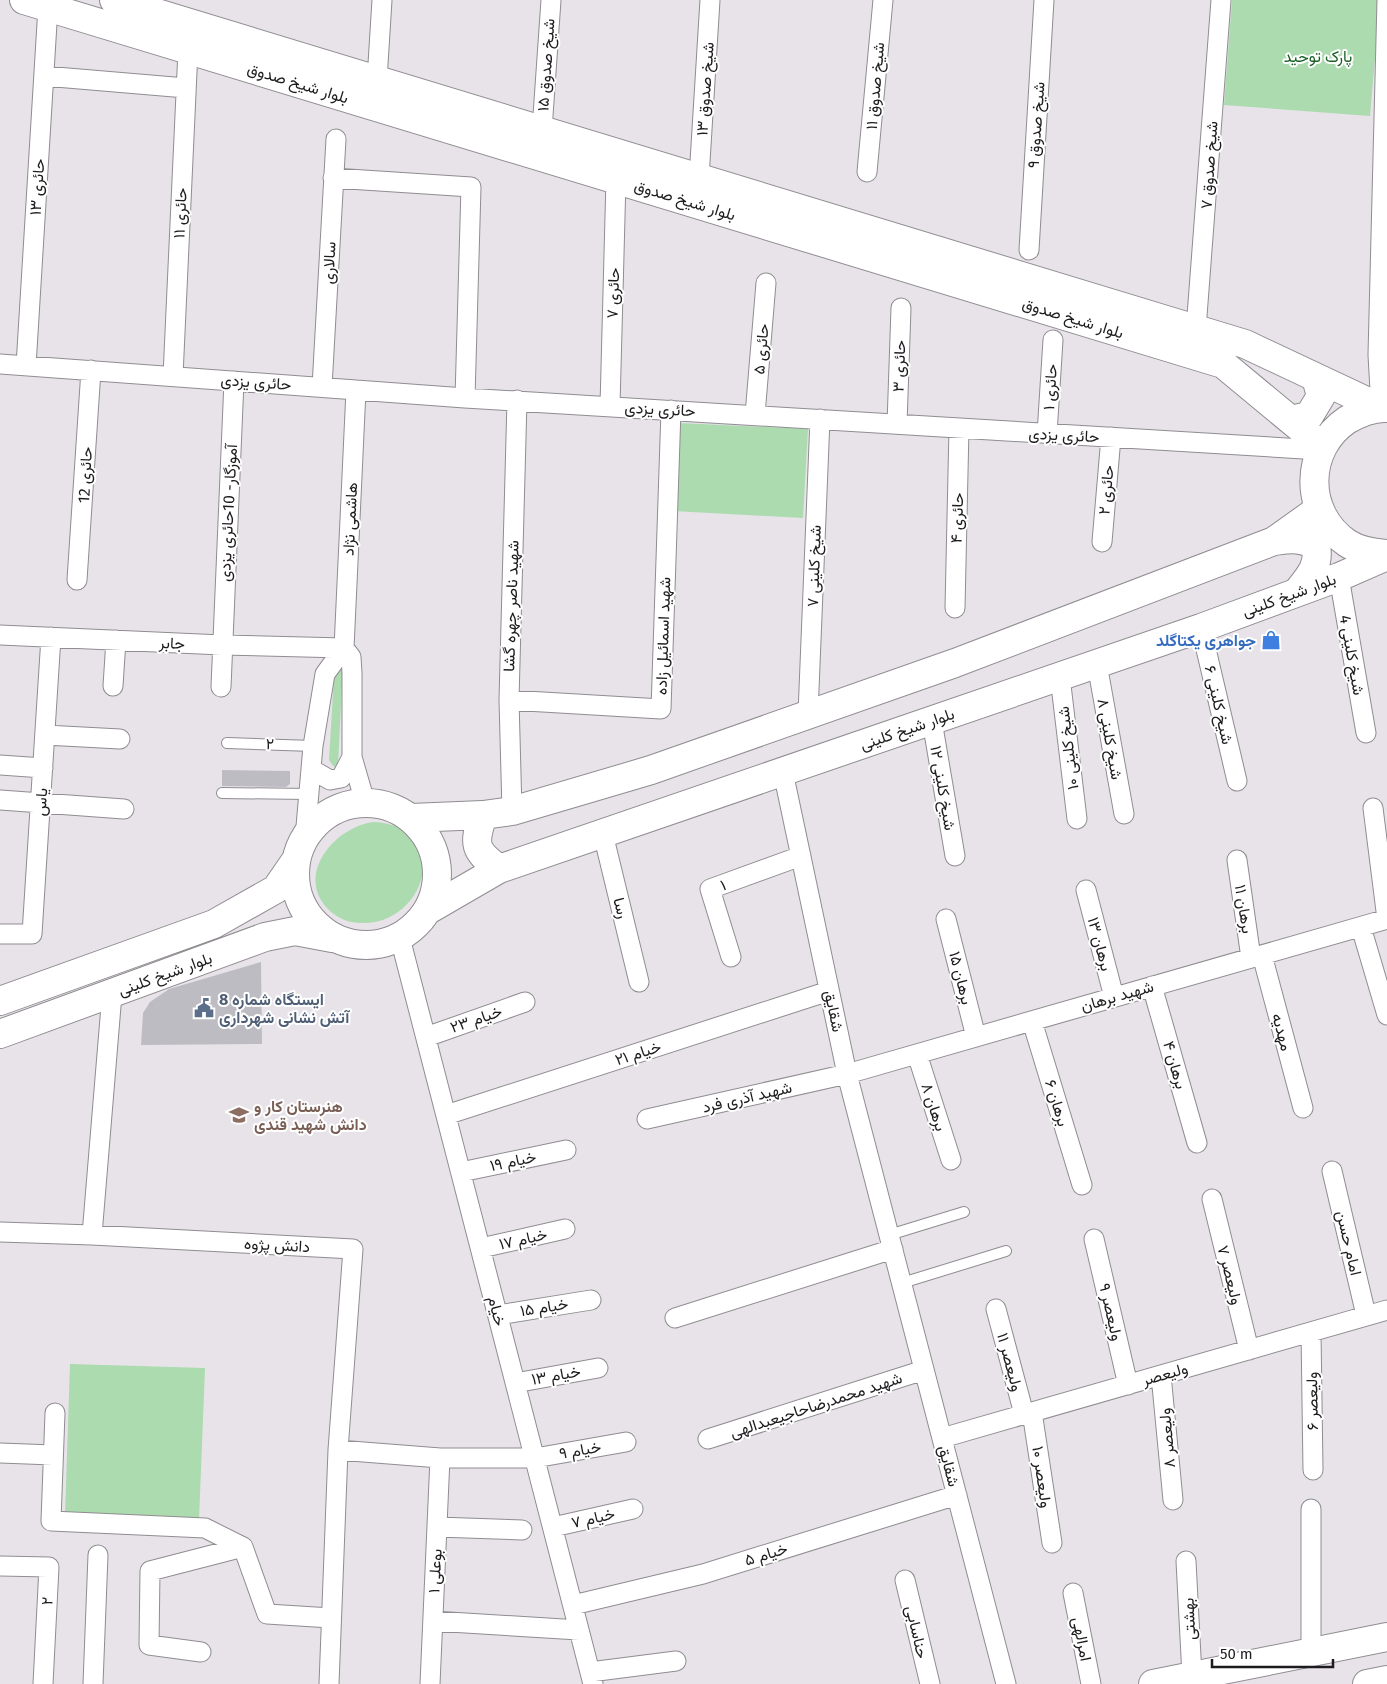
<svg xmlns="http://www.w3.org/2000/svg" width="1387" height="1684" font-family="'Fira Sans',Vazirmatn,sans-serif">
  <rect width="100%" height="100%" fill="#e7e3e9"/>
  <!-- green -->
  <path fill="#abdbae" d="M1232 0H1380L1370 116 1224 105Z
    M679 423 808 429 803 518 674 511Z
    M335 660 343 664 338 765 334 767 329 760Z
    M374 822C458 827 424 935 351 922 342 920 334 915 328 909 294 874 336 826 374 822Z
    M70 1364 205 1368 199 1520 65 1516Z"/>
  <!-- building -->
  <path fill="#bebcc3" d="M222 770 290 771V784L286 787 222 786Z
    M261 962 262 1044 141 1045 143 1013 150 1002 169 989Z"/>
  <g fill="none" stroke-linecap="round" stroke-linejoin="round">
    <defs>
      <path id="lane" d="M227 743 313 746
        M222 793 309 794
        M889 1235 964 1212
        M902 1283 1006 1251"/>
      <path id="street" d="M44 76 186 88
        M377 80 382 0
        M542 130 551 0
        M867 172 883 0
        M333 178 471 187 465 398
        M699 178 710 0
        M1029 250 1044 0
        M1196 329 1221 0
        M0 364 465 398 1320 450
        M26 366 48 7
        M173 376 188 50
        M322 387 336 139
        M610 406 616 179
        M1381 408 1378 355 1387 0
        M755 415 766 283
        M897 424 901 308
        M1047 434 1053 340
        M1102 542 1111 437
        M1339 577 1366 733
        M77 580 91 370
        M955 608 959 428
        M1201 628 1237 781
        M0 635 222 645 344 648
        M344 648 356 390
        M344 648 351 657 352 673V757L365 802
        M1097 664 1124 814
        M1060 677 1077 819
        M113 686 116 640
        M221 687 234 381
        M509 700 661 709 671 410
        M808 714 820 419
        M932 721 955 856
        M45 735 120 739
        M0 765 43 768
        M311 769 330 780 341 778 352 757
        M783 772 847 1074 1006 1684
        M0 800 124 809
        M1373 808 1387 919
        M512 811 509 700 517 400
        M603 834 639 982
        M305 838 313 746 325 674 344 648
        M1237 860 1251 958
        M1086 890 1114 997
        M946 919 976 1037
        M1361 927 1387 1015
        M0 934H32L51 637
        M400 938 593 1684
        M1262 955 1303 1108
        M731 957 710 889 801 856
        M1152 986 1197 1143
        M1032 1021 1082 1185
        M426 1037 525 1002
        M917 1054 951 1160
        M446 1115 829 991
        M647 1119 847 1074 1387 919
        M1332 1171 1366 1315
        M461 1172 566 1150
        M1212 1199 1249 1350
        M0 1232 92 1235 353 1249 338 1450 329 1684
        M92 1235 112 994
        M1094 1239 1128 1385
        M481 1248 565 1229
        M996 1309 1024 1414
        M498 1315 591 1300
        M675 1318 893 1249
        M1311 1332 1313 1470
        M1161 1375 1173 1500
        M515 1383 598 1368
        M1032 1412 1052 1543
        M55 1413 51 1521 205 1528 243 1547
        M942 1438 1387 1310
        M708 1439 924 1370
        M338 1450 440 1458H535L626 1442
        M0 1453 53 1455
        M437 1527 522 1530
        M553 1527 633 1509
        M1186 1561 1192 1676
        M0 1566 49 1567 43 1684
        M905 1580 930 1684
        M1073 1593 1091 1684
        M573 1605 703 1574 957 1495
        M433 1621 579 1630
        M201 1652 149 1645 150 1571 243 1547 267 1614 331 1618
        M1311 1652V1509
        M590 1672 676 1661
        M93 1684 98 1555
        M430 1684 440 1458"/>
      <path id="secondary" d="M24 0 1223 364 1322 446
        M114 0 1245 344 1381 408
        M1387 408C1373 407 1359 413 1347 420 1304 449 1303 513 1347 543 1359 551 1373 553 1387 554
        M1291 420 1309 416 1321 396 1316 378
        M1274 541C1290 539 1302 537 1316 546 1320 566 1309 577 1297 592
        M295 874a71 71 0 1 1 142 0a71 71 0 1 1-142 0Z
        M483 815C473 845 474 850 499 869
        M411 818 483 815 512 811 651 770 955 663 1274 541 1319 509
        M430 909 499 869 1201 628 1339 577 1387 556
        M0 1001 214 924 276 889 296 860
        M0 1034 265 937 295 931 332 938
        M1153 1684 1387 1637
        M1367 1684 1387 1680"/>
    </defs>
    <!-- lane casing -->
    <use href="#lane" stroke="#908c92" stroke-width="12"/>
    <!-- street casing -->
    <use href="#street" stroke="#908c92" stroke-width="21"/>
    <!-- secondary casing -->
    <use href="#secondary" stroke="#908c92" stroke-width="30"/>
    <!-- lane -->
    <use href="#lane" stroke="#fff" stroke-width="10"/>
    <!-- street -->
    <use href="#street" stroke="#fff" stroke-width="19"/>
    <!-- secondary -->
    <use href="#secondary" stroke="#fff" stroke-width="28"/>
  </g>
  <!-- icons -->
  <defs>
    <symbol id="shop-bare" viewBox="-9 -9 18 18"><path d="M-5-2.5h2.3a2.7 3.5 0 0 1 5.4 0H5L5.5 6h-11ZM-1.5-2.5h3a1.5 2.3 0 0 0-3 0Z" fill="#3f7fe0" stroke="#fff" stroke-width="2.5" paint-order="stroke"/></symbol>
    <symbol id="civic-bare" viewBox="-9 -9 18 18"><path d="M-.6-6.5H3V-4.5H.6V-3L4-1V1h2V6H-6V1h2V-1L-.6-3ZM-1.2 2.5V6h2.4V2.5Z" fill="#5c6f8a" stroke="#fff" stroke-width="2.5" paint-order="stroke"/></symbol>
    <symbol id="school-bare" viewBox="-9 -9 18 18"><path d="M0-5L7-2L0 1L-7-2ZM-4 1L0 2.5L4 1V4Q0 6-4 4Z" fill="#8d6e63" stroke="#fff" stroke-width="2.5" paint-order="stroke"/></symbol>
  </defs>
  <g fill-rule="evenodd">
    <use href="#shop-bare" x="1257" y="626" width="28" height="28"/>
    <use href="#civic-bare" x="190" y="994" width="28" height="28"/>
    <use href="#school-bare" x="225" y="1101" width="28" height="28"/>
  </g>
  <g text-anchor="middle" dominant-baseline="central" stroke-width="4" stroke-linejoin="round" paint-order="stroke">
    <!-- park labels -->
    <g font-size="16" fill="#185e25" stroke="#fff">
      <text x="1318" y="56">پارک توحید</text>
    </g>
    <!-- street labels -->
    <g font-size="16" fill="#1d1b1d" stroke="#fff">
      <text transform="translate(546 65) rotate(-86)">شیخ صدوق ۱۵</text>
      <text transform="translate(298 83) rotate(17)">بلوار شیخ صدوق</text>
      <text transform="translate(875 86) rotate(-85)">شیخ صدوق ۱۱</text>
      <text transform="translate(705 89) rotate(-86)">شیخ صدوق ۱۳</text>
      <text transform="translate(1036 125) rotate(-86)">شیخ صدوق ۹</text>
      <text transform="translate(1209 165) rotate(-86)">شیخ صدوق ۷</text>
      <text transform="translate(37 187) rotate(-86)">حائری ۱۳</text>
      <text transform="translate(685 200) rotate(17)">بلوار شیخ صدوق</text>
      <text transform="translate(180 213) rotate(-87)">حائری ۱۱</text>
      <text transform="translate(329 263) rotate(-87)">سالاری</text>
      <text transform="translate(613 293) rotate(-88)">حائری ۷</text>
      <text transform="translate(1073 318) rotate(17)">بلوار شیخ صدوق</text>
      <text transform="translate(761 349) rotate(-85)">حائری ۵</text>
      <text transform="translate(899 366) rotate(-88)">حائری ۳</text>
      <text transform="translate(256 382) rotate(4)">حائری یزدی</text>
      <text transform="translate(1050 387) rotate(-86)">حائری ۱</text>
      <text transform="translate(660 409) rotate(3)">حائری یزدی</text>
      <text transform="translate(1064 435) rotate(3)">حائری یزدی</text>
      <text transform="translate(85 475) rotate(-87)">حائری 12</text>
      <text transform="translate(1106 490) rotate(-85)">حائری ۲</text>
      <text transform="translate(228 513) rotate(-87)">آموزگار- 10حائری یزدی</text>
      <text transform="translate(957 518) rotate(-88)">حائری ۴</text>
      <text transform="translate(350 519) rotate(-87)">هاشمی نژاد</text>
      <text transform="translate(814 566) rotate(-88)">شیخ کلینی ۷</text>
      <text transform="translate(1289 595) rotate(-20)">بلوار شیخ کلینی</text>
      <text transform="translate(511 606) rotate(-88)">شهید ناصر چهره گشا</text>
      <text transform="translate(663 636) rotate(-88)">شهید اسمائیل زاده</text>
      <text transform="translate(172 643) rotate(3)">جابر</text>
      <text transform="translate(1352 655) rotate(80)">شیخ کلینی 4</text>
      <text transform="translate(1219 705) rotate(77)">شیخ کلینی ۶</text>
      <text transform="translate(907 729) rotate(-19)">بلوار شیخ کلینی</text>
      <text transform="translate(1110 739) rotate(80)">شیخ کلینی ۸</text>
      <text transform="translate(270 744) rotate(2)">۲</text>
      <text transform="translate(1068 748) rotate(-97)">شیخ کلینی ۱۰</text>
      <text transform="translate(943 788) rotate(80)">شیخ کلینی ۱۲</text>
      <text transform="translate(41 802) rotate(-86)">یاس</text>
      <text transform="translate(723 885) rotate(-20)">۱</text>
      <text transform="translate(621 908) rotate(76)">رسا</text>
      <text transform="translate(1244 909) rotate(81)">برهان ۱۱</text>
      <text transform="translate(1100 944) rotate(75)">برهان ۱۳</text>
      <text transform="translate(165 974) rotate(-20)">بلوار شیخ کلینی</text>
      <text transform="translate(961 978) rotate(76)">برهان ۱۵</text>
      <text transform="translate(1117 996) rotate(-16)">شهید برهان</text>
      <text transform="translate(834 1011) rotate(78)">شقایق</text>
      <text transform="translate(476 1019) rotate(-19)">خیام ۲۳</text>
      <text transform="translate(1282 1032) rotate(75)">مهدیه</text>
      <text transform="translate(638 1053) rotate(-18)">خیام ۲۱</text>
      <text transform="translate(1175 1065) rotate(74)">برهان ۴</text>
      <text transform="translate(747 1097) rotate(-13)">شهید آذری فرد</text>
      <text transform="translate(1057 1103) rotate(73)">برهان ۶</text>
      <text transform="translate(934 1107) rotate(72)">برهان ۸</text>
      <text transform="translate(513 1161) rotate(-12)">خیام ۱۹</text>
      <text transform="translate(523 1239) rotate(-13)">خیام ۱۷</text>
      <text transform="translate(1349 1243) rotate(77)">امام حسن</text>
      <text transform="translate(277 1245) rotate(3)">دانش پژوه</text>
      <text transform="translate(1230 1275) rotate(76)">ولیعصر ۷</text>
      <text transform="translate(544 1307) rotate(-9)">خیام ۱۵</text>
      <text transform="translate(497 1311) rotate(76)">خیام</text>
      <text transform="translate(1111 1312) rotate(77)">ولیعصر ۹</text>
      <text transform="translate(1010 1362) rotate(75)">ولیعصر ۱۱</text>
      <text transform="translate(1165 1374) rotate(-16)">ولیعصر</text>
      <text transform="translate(556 1375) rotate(-10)">خیام ۱۳</text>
      <text transform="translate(1312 1401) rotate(-91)">ولیعصر ۶</text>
      <text transform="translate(816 1405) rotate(-18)">شهید محمدرضاحاجیعبدالهی</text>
      <text transform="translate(1167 1438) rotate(-95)">ولیعصر ۸</text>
      <text transform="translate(580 1450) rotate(-10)">خیام ۹</text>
      <text transform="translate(949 1466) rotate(75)">شقایق</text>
      <text transform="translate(1042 1477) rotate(82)">ولیعصر ۱۰</text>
      <text transform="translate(593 1518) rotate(-13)">خیام ۷</text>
      <text transform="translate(766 1554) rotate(-17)">خیام ۵</text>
      <text transform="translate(435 1571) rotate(-87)">۱ بوعلی</text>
      <text transform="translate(47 1601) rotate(-87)">۲</text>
      <text transform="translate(1189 1619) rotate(-93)">بهشتی</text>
      <text transform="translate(917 1632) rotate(77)">حناسابی</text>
      <text transform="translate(1082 1639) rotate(79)">امرالهی</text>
    </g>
    <!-- shop labels -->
    <g font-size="16" font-weight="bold" fill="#366cbe" stroke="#fff" text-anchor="end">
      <text x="1256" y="640">جواهری یکتاگلد</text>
    </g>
    <!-- service labels -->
    <g font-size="16" font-weight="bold" fill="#4e5e75" stroke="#fff" text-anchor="start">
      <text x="219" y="999">ایستگاه شماره 8<tspan x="219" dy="18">آتش نشانی شهرداری</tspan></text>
    </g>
    <!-- education labels -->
    <g font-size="16" font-weight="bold" fill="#785e54" stroke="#fff" text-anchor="start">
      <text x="254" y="1106">هنرستان کار و<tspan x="254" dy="18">دانش شهید قندی</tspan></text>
    </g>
  </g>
  <!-- scale -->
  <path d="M1212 1659v8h121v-8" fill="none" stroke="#1d1b1d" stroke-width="2.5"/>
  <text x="1220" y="1659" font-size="15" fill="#1d1b1d" stroke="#ffffff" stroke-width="4" paint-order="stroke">50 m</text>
</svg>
